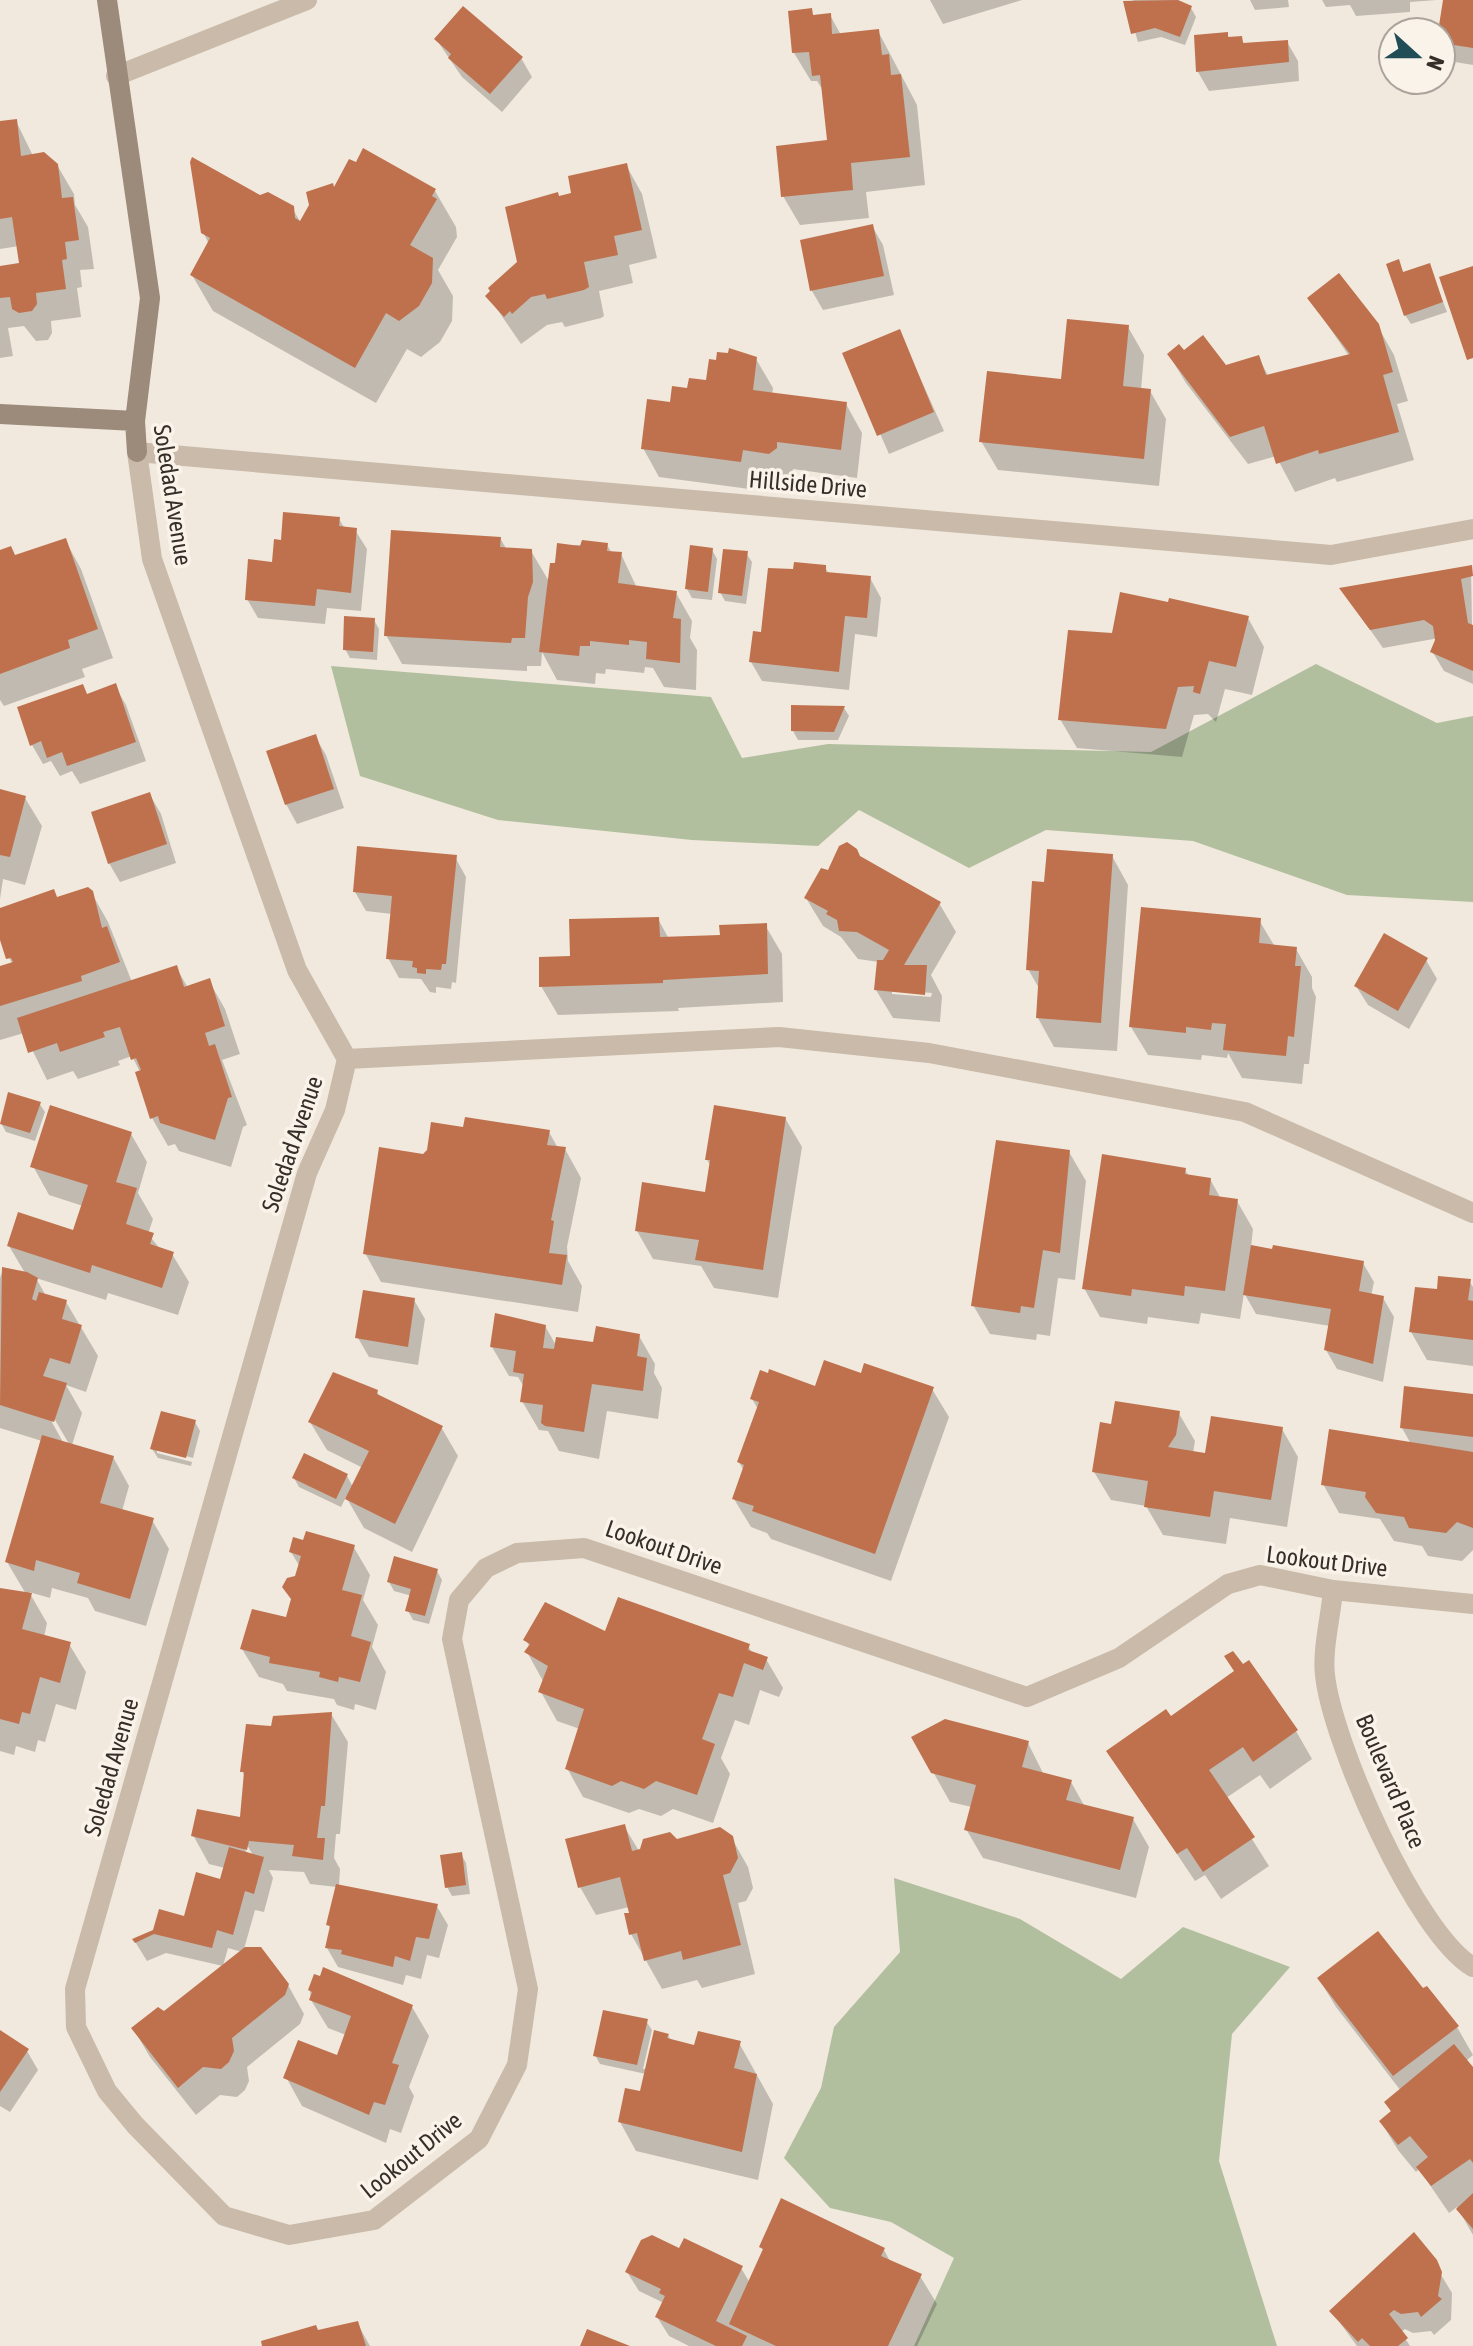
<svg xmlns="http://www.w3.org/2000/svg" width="1473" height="2346" font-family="'Asap Condensed',sans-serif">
  <rect width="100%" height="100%" fill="#f1e9dd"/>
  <!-- green -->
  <path fill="#b2bf9e" d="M1316 664 1437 723 1473 716V902L1347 895 1193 841 1046 830 969 868 859 810 818 846 692 840 498 820 360 776 331 666 711 697 742 758 828 744 1151 752Z
    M894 1878 1020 1919 1121 1979 1183 1927 1290 1967 1232 2034 1219 2161 1277 2346H914L954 2258 891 2222 830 2208 784 2158 821 2088 834 2027 900 1952Z"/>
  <!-- shadow -->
  <path fill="#0003" fill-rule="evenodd" d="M930 0H1022L943 24Z
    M1135 0H1173L1191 8 1196 17 1185 45 1161 37 1138 42 1126 2Z
    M1250 0H1288L1289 7 1255 10Z
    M1322 0H1437L1410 2V12L1356 16 1350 5 1326 7Z
    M1445 0H1473V65L1449 61 1441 47Z
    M811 11 814 17 830 15 841 35 878 31 917 105 925 185 866 192 869 218 800 225 783 196 829 142 824 92 817 81H811L794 53Z
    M1227 34 1230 39 1241 38 1245 45 1287 42 1298 61 1299 81 1209 91 1198 72 1196 37Z
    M436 39 521 58 532 77 502 112 462 77Z
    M16 121 33 156 57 165 74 194 75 205 88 227 94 269 80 270 82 287 77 288 81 317 51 321 52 333 48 340 36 341 24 326 8 328 13 356 0 358V268L21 265 19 246 0 249V123Z
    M626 165 642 194 657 258 629 265 633 283 599 291 604 316 601 318 565 327 562 322 547 325 521 344 488 296 519 262 559 198 573 195Z
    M335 190 435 191 456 227 457 237 438 270 453 296 452 321 440 342 421 357 407 349 376 403 213 311 192 275 209 244 203 232 260 197 292 208 301 223Z
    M872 226 883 245 894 295 823 310 812 291 802 242Z
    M1398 262 1404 274 1429 265 1447 312 1411 324 1405 315Z
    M1309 298 1377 325 1394 355 1408 401 1397 404 1414 460 1337 482 1335 478 1295 492 1276 456 1248 464 1186 383 1169 355 1183 353 1225 367 1258 357 1269 377 1349 356Z
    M1128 327 1144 355 1141 390 1150 391 1166 419 1159 486 998 470 981 441Z
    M899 331 944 431 889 454 845 354Z
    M730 351 756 359 773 388 772 395 846 404 862 433 857 478 793 469 792 477 785 481 759 478 757 490 659 477 643 448 672 404 708 382 718 362Z
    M339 519 345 529 355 530 367 549 361 611 327 608 325 624 258 618 247 599 274 564 283 542Z
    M500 538 507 550 531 551 550 583 559 545H607L612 553 621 554 637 588 676 593 692 621 690 638 697 650 696 690 664 687 653 668 645 667 644 673 606 669 605 674 596 673 595 684 557 680 542 652 541 666H527V671L402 664 386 635Z
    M65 540 81 569 113 658 82 669 85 677 4 706 0 700V552L16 557Z
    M712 550 717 559 712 600 692 598 687 589Z
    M746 553 752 562 746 604 725 601 720 592Z
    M825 567 829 574 870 578 881 598 877 637 855 634 849 690 762 681 751 662 795 571Z
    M1471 567 1473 684 1444 671 1432 651 1439 638 1383 648 1342 590Z
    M1248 618 1264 647 1252 695 1225 689 1216 722 1208 714 1194 715 1182 757 1077 748 1060 719 1113 636Z
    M374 620 379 629 377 660 350 658 345 649Z
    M115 686 126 705 146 761 80 784 72 771 60 776 51 761 43 764 32 745 88 696Z
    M844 708 849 716 838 740H798L793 731Z
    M315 736 326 755 344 808 297 824 286 804Z
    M0 792 25 798 42 826 25 885 3 879 0 899Z
    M150 795 161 814 176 863 120 882 109 863Z
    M1112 856 1128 885 1117 1051 1054 1047 1038 1018 1040 990 1028 969 1046 884Z
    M455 857 466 877 456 983 452 982 451 989 436 987V993L430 992 421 979 399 978 388 958 392 914 366 911 355 892Z
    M861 858 939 903 956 932 931 975 942 996 940 1022 893 1018 876 990 879 962 858 959 841 937 823 926 806 898 829 873ZM892 990 932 993 931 997 892 994Z
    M91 892 108 922 132 982 176 967 188 988 209 981 225 1009 240 1054 222 1060 247 1125 243 1127 231 1167 179 1151 175 1144 168 1146 152 1118 140 1072 132 1056 118 1061 120 1065 78 1079 73 1071 47 1080 24 1033 0 1040V968L12 964 0 934V910Z
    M658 919 669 939 722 937 765 925 782 954 783 1002 678 1008 679 1011 558 1015 541 986 572 958Z
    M1259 920 1275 947 1296 949 1312 977V988L1316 997 1309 1064H1304L1302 1084 1242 1078 1228 1053 1227 1058 1202 1055 1201 1060 1148 1055 1131 1027Z
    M1426 960 1437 979 1409 1029 1368 1005 1356 986Z
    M39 1103 45 1112 35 1141 6 1132 1 1123Z
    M785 1118 802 1147 778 1298 714 1288 701 1266 653 1259 637 1231 707 1194 711 1166 707 1160Z
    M465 1130 549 1132 558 1148 565 1149 581 1178 567 1247 568 1261 582 1286 578 1312 381 1282 365 1253 424 1156Z
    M131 1134 147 1162 138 1193 153 1219 148 1234 161 1250 172 1254 189 1282 178 1315 108 1293 106 1300 36 1278 46 1296 66 1302 98 1356 86 1392 66 1385 82 1413 72 1445 113 1457 129 1486 122 1511 152 1520 169 1549 146 1626 95 1611 88 1598 52 1588 50 1598 29 1592 47 1623 44 1637 69 1644 86 1672 76 1710 56 1704 45 1742 38 1740 35 1752 16 1746 14 1755 0 1751V1590L26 1594 7 1562 42 1441 0 1428V1278L3 1269 25 1273 9 1246 74 1233 83 1206 49 1195 33 1166ZM51 1413 69 1444H64L48 1415Z
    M1069 1152 1086 1181 1075 1280 1058 1278 1050 1336 1037 1334 1036 1340 990 1334 973 1305Z
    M1185 1170 1189 1176 1210 1179 1221 1199 1237 1201 1253 1229 1251 1247 1363 1263 1374 1282 1371 1296 1383 1298 1394 1317 1383 1382 1337 1369 1326 1350 1330 1326 1256 1314 1244 1293 1240 1319 1201 1313 1199 1324 1148 1317 1147 1324 1100 1317 1084 1288Z
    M1469 1281 1473 1287V1366L1427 1360 1411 1332 1439 1291Z
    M414 1300 425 1319 418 1365 369 1357 358 1338Z
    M545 1326 557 1347 639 1336 655 1364 654 1373 662 1388 658 1419 607 1411 599 1459 559 1451 548 1431 539 1430 522 1401 524 1387 518 1377 509 1376 492 1347Z
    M862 1375 932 1389 949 1417 891 1581 771 1539 767 1533 751 1527 734 1499 744 1471 739 1462 758 1409 752 1399 817 1389Z
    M377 1392 380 1397 441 1427 458 1456 412 1552 364 1528 346 1497 341 1507 299 1487 294 1478 347 1476 353 1487 363 1468 327 1450 310 1422Z
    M1473 1396V1550L1462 1561 1428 1556 1422 1546 1394 1541 1380 1519 1339 1513 1323 1484 1411 1444 1402 1428Z
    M1178 1412 1195 1441 1193 1453 1207 1455 1282 1429 1298 1457 1287 1527 1230 1518 1226 1544 1163 1535 1146 1506 1111 1500 1094 1472 1112 1426Z
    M195 1422 200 1431 193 1458 157 1448V1453L192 1462 191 1466 158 1458 152 1449Z
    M353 1546 370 1575 363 1600 378 1625 372 1647 386 1672 376 1710 355 1704 354 1710 337 1705 334 1699 287 1691 283 1684 259 1677 242 1649 287 1620 300 1567 291 1552Z
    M437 1571 442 1580 429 1624 413 1620 408 1611 412 1596 394 1591 389 1582Z
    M606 1634 748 1646 753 1654 766 1659 783 1688 779 1697 760 1690 749 1725 735 1720 721 1758 730 1774 713 1823 673 1809 661 1816 639 1809 629 1813 583 1797 567 1768 580 1729 557 1721 541 1692 543 1681 527 1652 530 1648 526 1640Z
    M1236 1672 1296 1731 1312 1759 1270 1789 1260 1775 1226 1798 1269 1866 1221 1899 1205 1875 1195 1881 1108 1751 1170 1718Z
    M331 1714 348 1742 340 1834H336L334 1858 340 1869 339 1886 436 1905 448 1925 439 1958 427 1955 421 1979 406 1975 403 1985 338 1967 327 1948 331 1930 328 1924 337 1887 310 1884 304 1872 269 1870 273 1878 264 1912 255 1910 244 1949 288 1985 304 2014 300 2024 247 2067 249 2081 245 2090 237 2097 220 2095 196 2115 150 2057 133 2028 164 2014 242 1952 228 1948 223 1966 166 1953 147 1961 134 1940 185 1918 221 1881 225 1868 209 1864 193 1835 241 1819 245 1777 242 1771 273 1728ZM244 1840 253 1855H248L241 1842Z
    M914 1738 1028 1743 1044 1775 1071 1782 1085 1807 1133 1819 1149 1847 1136 1898 983 1858 966 1829 972 1807 950 1802Z
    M624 1826 639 1851 676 1842 731 1837 748 1867 753 1888 746 1901 738 1903 755 1974 702 1988 697 1980 662 1989 631 1934 629 1907 596 1915 580 1887Z
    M461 1854 466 1863 470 1894 452 1896 447 1887Z
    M1319 1979 1423 1991 1457 2027 1473 2055 1466 2061 1473 2070V2235L1457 2207 1449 2213 1419 2169 1416 2172 1398 2150 1381 2122 1392 2113 1386 2103 1401 2091 1336 2007Z
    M310 1990 412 2007 429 2036 409 2087 414 2096 401 2133 390 2129 386 2143 302 2106 286 2077 338 2058 346 2035 328 2028 311 2000Z
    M646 2021 652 2030 643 2069H647L668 2035 671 2041 696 2047 739 2043 773 2104 758 2180 636 2151 620 2122 641 2094 646 2074 600 2064 595 2055Z
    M0 2032 27 2051 38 2070 10 2112 0 2106Z
    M761 2247 884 2250 891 2263 920 2276 937 2304 917 2346H689L669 2336 657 2317 664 2303 639 2291 627 2272 680 2251 741 2268 750 2283 764 2251Z
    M1440 2273 1452 2293 1451 2320 1434 2335 1431 2331 1413 2333 1405 2329 1401 2332 1410 2346H1357L1332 2312Z
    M357 2323 370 2346H264L318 2332Z"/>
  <!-- building -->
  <path fill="#bf714d" d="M1178 0 1192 6 1180 37 1155 28 1131 34 1123 1Z
    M1443 0H1473V48L1441 43V32H1438Z
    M463 6 523 57 490 94 448 58 451 54 434 39Z
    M812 8 813 15 831 13 832 34 879 29 882 55 889 54 891 75 901 74 910 157 851 163 853 190 781 197 776 146 827 140 820 75 812 76 809 52 792 53 788 11Z
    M1228 32V37L1242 36 1243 43 1288 40 1289 62 1196 72 1194 35Z
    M17 119 21 156 44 152 58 164 62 198 73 197 79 240 65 242 67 259 62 260 66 289 36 293 37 304 32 311 19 313 12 309 10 297 0 298V266L19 263 12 217 0 219V121Z
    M363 148 436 189 432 196 437 199 410 245 433 258 432 283 419 306 399 321 386 313 355 368 190 275 210 238 201 233 190 162 192 157 260 195 268 192 294 206 295 218 300 221 309 205 306 192 333 183 334 187 349 159 356 162Z
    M627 163 642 230 614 236 618 255 584 262 589 287 584 290 547 299 545 294 531 297 512 314 510 311 504 317 485 296 490 291 488 288 517 262 505 207 558 192 559 196 571 193 568 176Z
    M873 224 884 276 810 291 800 240Z
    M1399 259 1403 272 1430 263 1443 302 1404 316 1386 264Z
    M1473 266V358L1467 360 1439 277Z
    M1339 273 1379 324 1393 372 1383 375 1399 432 1319 454 1318 450 1276 464 1264 426 1230 437 1167 354 1179 344 1184 350 1203 335 1226 365 1259 355 1266 375 1350 354 1307 298Z
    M1067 319 1129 325 1123 386 1151 389 1144 459 979 442 987 371 1061 379Z
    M900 329 934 412 877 436 842 353Z
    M729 348 757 357 753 390 847 402 841 450 777 442V448L769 454 743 450 741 462 641 449 647 399 670 402 672 386 687 388 689 378 706 380 709 359 716 360 717 352 728 353Z
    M283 512 340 517 339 526 357 528 351 593 317 589 315 606 245 600 248 559 272 562 274 539 281 540Z
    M391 530 501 537 500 547 532 549 533 582 528 597 525 638H512L511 643 384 636Z
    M66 538 98 629 68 640 70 648 0 674V550L11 546 15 555Z
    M582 540 608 543 607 551 622 552 618 583 677 591 673 618 681 619 680 663 646 659 647 642 629 640V645L590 641V646H580L579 656 539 652 550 563H555L557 543 580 546Z
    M690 545 713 548 708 592 685 589Z
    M723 549 748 551 742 596 718 593Z
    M794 562 826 565V572L871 576 867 618 845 616 839 672 749 662 753 631 761 632 768 568 793 569Z
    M1472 565 1473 576 1461 579 1468 623 1473 625V671L1430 652 1435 640 1433 626 1424 620 1370 630 1339 588Z
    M1120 592 1168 602 1169 598 1249 616 1236 667 1209 661 1200 694 1193 692 1194 686 1178 687 1166 729 1058 720 1068 630 1112 633Z
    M344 616 375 618 373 652 343 650Z
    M116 683 136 742 67 766 62 752 47 758 41 741 30 746 17 707 83 684 87 694Z
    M791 705 845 706 834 732 791 731Z
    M316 734 334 789 285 805 266 751Z
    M0 789 26 796 10 857 0 855Z
    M150 792 167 844 108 864 91 812Z
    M847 842 857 849 860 856 941 902 904 965H927L925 995 874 990 877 960H883L889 950 857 932 839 931 837 920 826 914 828 911 804 898 821 868 828 870 839 846Z
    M357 846 457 855 446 964H442L441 970 426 969V974L417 973V968L412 967 413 961 386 959 392 896 353 892Z
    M1047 849 1113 854 1101 1023 1036 1018 1039 971 1026 970 1032 881 1044 882Z
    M88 887 93 891 102 928 107 926 120 962 81 976 82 981 0 1006V966L13 962 11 958 6 959 0 940V908L54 889 57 897Z
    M1141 907 1261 918 1259 943 1297 947 1295 966H1301L1294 1037 1288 1036 1286 1056 1223 1050 1226 1024 1212 1023 1211 1030 1186 1027V1033L1129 1027Z
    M659 917 660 937 720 935 719 925 767 923 768 974 663 980V983L539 987V957L570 956 569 919Z
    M1384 933 1428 958 1398 1011 1354 986Z
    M177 965 184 987 210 978 225 1026 205 1033 209 1046 215 1044 232 1097 228 1098 215 1140 160 1123 158 1116 150 1119 135 1072 141 1070 136 1058 131 1060 120 1027 103 1032 105 1037 60 1052 57 1043 28 1053 17 1018Z
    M8 1092 41 1102 30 1133 0 1124Z
    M50 1105 132 1132 116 1182 137 1188 126 1224 154 1233 150 1244 174 1252 162 1288 92 1265 90 1273 7 1246 18 1212 73 1230 88 1185 30 1167Z
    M714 1105 786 1117 763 1270 695 1260 699 1240 635 1231 642 1182 705 1192 710 1160H705Z
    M465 1117 550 1130 547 1145 566 1147 551 1220 554 1221 549 1253 567 1255 562 1285 363 1254 379 1147 423 1154 427 1150 431 1122 463 1127Z
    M996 1140 1070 1150 1060 1253 1043 1250 1034 1308 1021 1306 1020 1313 971 1306Z
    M1102 1154 1186 1168 1185 1174 1211 1178 1209 1195 1238 1199 1225 1291 1185 1286 1184 1296 1132 1289 1131 1296 1082 1289Z
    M1251 1245 1272 1249 1273 1245 1364 1261 1359 1291 1384 1296 1373 1364 1324 1350 1331 1309 1243 1295Z
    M2 1267 27 1272 38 1278 32 1299 36 1301 39 1292 67 1300 62 1319 82 1325 70 1364 50 1358 43 1376 67 1383 54 1422 0 1405Z
    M1438 1276 1471 1279 1468 1300 1473 1301V1340L1409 1332 1415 1287 1437 1289Z
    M363 1290 415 1298 408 1347 355 1338Z
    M495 1313 546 1325 543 1348 554 1349 556 1337 593 1342 596 1326 640 1334 637 1356 647 1358 643 1391 592 1384 584 1432 545 1426 541 1423 543 1405 520 1402 524 1374 513 1372 516 1351 490 1347Z
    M824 1360 861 1373 864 1363 934 1387 875 1554 752 1511 754 1506 732 1499 744 1465 737 1462 759 1402 750 1399 760 1370 768 1373 769 1369 815 1386Z
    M333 1372 378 1390 377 1394 443 1426 395 1524 345 1499 369 1451 308 1422Z
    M1404 1386 1473 1394V1437L1400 1428Z
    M1115 1401 1180 1411 1176 1435 1168 1447 1205 1453 1211 1416 1283 1427 1271 1500 1214 1491 1210 1517 1144 1507 1148 1481 1092 1472 1100 1422 1111 1424Z
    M161 1411 196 1420 186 1458 150 1449Z
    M1329 1429 1473 1452V1528L1457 1522 1446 1533 1409 1528 1404 1517 1376 1513 1365 1497 1366 1492 1321 1485Z
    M42 1435 114 1456 100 1503 154 1518 130 1599 77 1583 80 1573 36 1560 34 1571 5 1562Z
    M304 1453 348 1474 336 1499 292 1478Z
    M306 1531 355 1545 342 1590 362 1595 351 1636 371 1642 360 1682 339 1677 338 1682 319 1677 320 1672 269 1663 270 1657 240 1649 252 1609 286 1617 291 1599 282 1587 287 1578 295 1576 301 1556 289 1552 293 1537 303 1540Z
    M394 1556 438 1569 425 1616 405 1611 411 1589 387 1582Z
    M0 1588 32 1593 22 1629 71 1642 60 1683 40 1677 30 1714 22 1712 19 1724 0 1719Z
    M618 1597 750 1644 748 1650 768 1657 763 1670 744 1663 733 1697 719 1693 702 1739 715 1744 697 1795 656 1781 644 1789 621 1781 612 1786 565 1769 584 1709 538 1692 548 1666 524 1652 530 1644 523 1640 545 1602 605 1631Z
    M1233 1651 1243 1664 1249 1660 1298 1730 1253 1762 1243 1747 1209 1770 1255 1837 1203 1872 1187 1848 1177 1854 1106 1751 1166 1709 1171 1716 1234 1671 1224 1656Z
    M332 1712 325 1806H321L317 1838H325L323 1860 292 1856 294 1845 249 1841 247 1850 191 1836 197 1809 240 1817 244 1772H240L246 1724 271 1726 273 1716Z
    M945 1719 1029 1741 1022 1767 1072 1780 1066 1800 1134 1817 1120 1870 964 1830 976 1785 931 1773 911 1737Z
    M625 1824 632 1851 640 1849 643 1839 670 1832 677 1839 720 1827 733 1836 738 1858 730 1873 723 1875 741 1945 683 1960 681 1951 644 1961 637 1933 629 1935 624 1913H629L620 1877 578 1888 565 1839Z
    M229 1847 264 1857 254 1894 245 1891 233 1935 217 1930 212 1948 154 1934 135 1943 132 1939 153 1930 159 1909 184 1916 196 1872 220 1879Z
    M462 1852 466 1885 445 1888 440 1855Z
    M336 1884 438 1904 429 1939 416 1937 410 1961 395 1956 393 1967 341 1954 342 1950 325 1948 330 1926 326 1925Z
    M1378 1931 1423 1988 1427 1986 1459 2026 1393 2076 1317 1978Z
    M245 1947H261L289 1984 285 1995 232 2038 234 2051 229 2062 221 2069 203 2067 178 2088 131 2028 158 2007 164 2011Z
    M323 1967 413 2005 392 2063 399 2065 385 2105 374 2102 369 2115 283 2078 298 2040 337 2055 351 2016 309 2000 312 1992 308 1990 314 1974 320 1976Z
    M603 2010 648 2019 637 2065 593 2056Z
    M0 2030 29 2049 0 2092Z
    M654 2030 669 2034 667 2038 694 2045 698 2031 741 2041 734 2068 757 2074 742 2152 618 2122 625 2088 640 2091Z
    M1454 2044 1473 2067V2163L1470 2159 1431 2186 1416 2167 1428 2157 1410 2136 1398 2145 1379 2121 1391 2111 1384 2102Z
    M1473 2193V2229L1456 2209Z
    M781 2198 885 2248 881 2256 922 2274 888 2346H776L729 2324 763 2249 759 2247Z
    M1414 2232 1437 2260 1442 2272 1438 2296 1442 2299 1421 2317 1418 2312 1401 2314 1394 2310 1389 2314 1408 2338 1398 2346H1370L1362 2338 1358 2342 1329 2311Z
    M652 2235 679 2248 684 2238 743 2266 716 2321 747 2336 742 2346H716L655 2317 665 2296 659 2293 661 2289 625 2272 641 2240Z
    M358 2321 366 2346H262L261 2341 316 2325 318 2330Z
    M587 2329 630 2346H580Z"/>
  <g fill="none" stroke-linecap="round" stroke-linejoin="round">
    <!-- street -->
    <path stroke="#c9baaa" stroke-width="20" d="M116 76 307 0
      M1473 529 1331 555 137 452 152 559 297 970 347 1059 335 1110 307 1173 75 1989 76 2027 107 2091 135 2125 224 2216 289 2235 374 2220 479 2139 517 2065 528 1989 452 1639 459 1600 486 1568 517 1553 584 1548 1027 1697 1119 1658 1228 1584 1260 1575 1333 1590 1473 1604
      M347 1059 779 1037 929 1053 1245 1112 1473 1213
      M1333 1590C1331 1616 1322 1649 1325 1675 1332 1742 1416 1934 1473 1967"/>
    <!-- secondary -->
    <path stroke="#9c8a7b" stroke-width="20" d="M107 0 150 298 135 421 137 452
      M0 414 135 421"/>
  </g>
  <g text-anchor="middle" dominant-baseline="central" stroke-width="7" stroke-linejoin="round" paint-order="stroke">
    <!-- street labels -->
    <g font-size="24" fill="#362e29" stroke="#f9f3ea">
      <text transform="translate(808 484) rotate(5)">Hillside Drive</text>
      <text transform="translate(173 495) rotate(81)">Soledad Avenue</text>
      <text transform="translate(292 1144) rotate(-71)">Soledad Avenue</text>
      <text transform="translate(664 1547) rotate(19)">Lookout Drive</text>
      <text transform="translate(1327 1561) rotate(7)">Lookout Drive</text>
      <text transform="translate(111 1767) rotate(-74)">Soledad Avenue</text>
      <text transform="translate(1391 1781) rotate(67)">Boulevard Place</text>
      <text transform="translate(411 2155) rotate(-39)">Lookout Drive</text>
    </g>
  </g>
  <!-- north arrow -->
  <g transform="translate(1417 56) rotate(111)"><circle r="38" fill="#f9f3ea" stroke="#aba49d" stroke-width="2"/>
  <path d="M0-6L14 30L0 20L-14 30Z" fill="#214e56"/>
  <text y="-12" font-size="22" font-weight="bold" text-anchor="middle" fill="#362e29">N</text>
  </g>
</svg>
